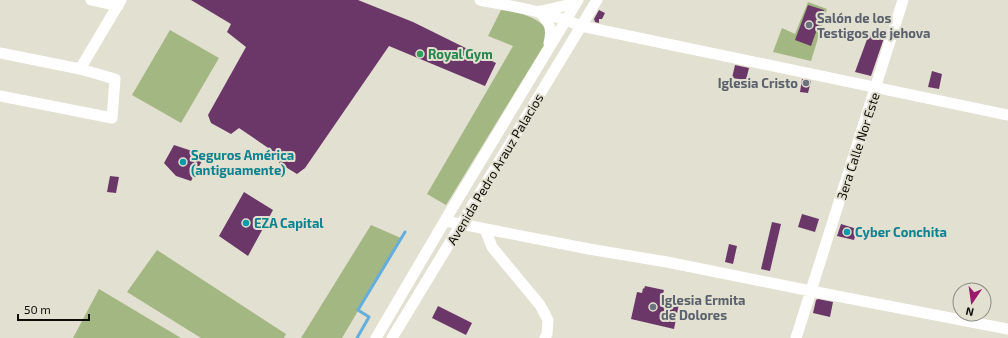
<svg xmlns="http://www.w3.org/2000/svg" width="1008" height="338" font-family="'Exo 2',sans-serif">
  <rect width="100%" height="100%" fill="#e2e0d1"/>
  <!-- green -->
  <path fill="#a3b783" d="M808 2 827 9 811 61 773 52 782 28 795 34Z
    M502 8C515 12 545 18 547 33 548 37 546 41 544 45L446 205 427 194 513 46 488 36Z
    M170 30 219 58 181 123 132 95Z
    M371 225 401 238 342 338H301Z
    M157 250 286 334 284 338H201L127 292Z
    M99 289 181 338H73Z"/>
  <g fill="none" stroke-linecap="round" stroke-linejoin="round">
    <!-- stream -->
    <path stroke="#63aedd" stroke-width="3" d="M357 338 369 317 358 310 405 232"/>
  </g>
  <!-- building -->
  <path fill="#6b3769" d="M191 0H358L413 22 496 63 485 86 389 46 305 168 297 174 279 163 280 156 239 128 231 134 211 123 208 115 246 47 227 32 231 24Z
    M808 5 824 10 811 46 795 40Z
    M599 10 605 13 602 19H599V23L595 22 594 19Z
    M869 34 884 38 871 76 855 72Z
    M735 65 749 68 746 80 732 78Z
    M932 71 942 74 939 89 928 87Z
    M802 79 811 81 808 93 800 92Z
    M174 145 192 151 202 161 191 181 176 176 164 163Z
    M110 176 119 177 116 193 107 192Z
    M244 192 273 210 248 256 219 236Z
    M802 214 819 219 815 232 798 227Z
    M772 222 781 224 770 271 761 269Z
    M841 224 857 229 854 240 837 236Z
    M729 244 737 246 733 264 725 262Z
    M645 286 664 290 661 300 679 304 674 329 631 319 637 292 642 293 643 288 644 289Z
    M818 299 833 302 830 317 813 313 816 300Z
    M438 306 472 323 466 335 432 318Z"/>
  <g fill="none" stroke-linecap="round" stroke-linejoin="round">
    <!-- minor -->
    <path stroke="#fff" stroke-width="11" d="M91 0 118 6
      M480 0C515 7 549 12 581 26L1008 115
      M539 11C549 23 553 27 549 43
      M541 11 568 5 576 0
      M0 53 80 69 115 79 112 118 0 96
      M80 69 121 0
      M445 221 589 249 667 262 811 291 1008 329
      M485 229 492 247 540 305 548 320 547 334 545 338
      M376 338 450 212 578 0
      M392 338 597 0
      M796 338 903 0"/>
  </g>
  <!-- markers -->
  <g fill="#6b7280" stroke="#e2e0d1" stroke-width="1.5">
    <circle cx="809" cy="25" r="4"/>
    <circle cx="806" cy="83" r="4"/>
    <circle cx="653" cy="307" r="4"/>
  </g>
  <circle fill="#2e9e5b" stroke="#e2e0d1" stroke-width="1.5" cx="420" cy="54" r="4"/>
  <g fill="#0f9aa8" stroke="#e2e0d1" stroke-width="1.5">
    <circle cx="183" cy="162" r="4"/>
    <circle cx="246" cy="223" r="4"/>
    <circle cx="847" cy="232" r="4"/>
  </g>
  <g text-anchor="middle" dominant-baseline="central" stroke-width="4" stroke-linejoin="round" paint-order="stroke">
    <!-- worship labels -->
    <g font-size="13" font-weight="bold" fill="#5b616d" stroke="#e2e0d1" text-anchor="start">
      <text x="817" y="18">Salón de los<tspan x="817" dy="15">Testigos de jehova</tspan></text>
      <text x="798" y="83" text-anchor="end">Iglesia Cristo</text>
      <text x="661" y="300">Iglesia Ermita<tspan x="661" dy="15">de Dolores</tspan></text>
    </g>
    <!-- leisure labels -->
    <g font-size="13" font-weight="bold" fill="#27864d" stroke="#e2e0d1" text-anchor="start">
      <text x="428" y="54">Royal Gym</text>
    </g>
    <!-- street labels -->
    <g font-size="13" fill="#0d0d08" stroke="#e2e0d1">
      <text transform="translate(858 146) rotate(-72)">3era Calle Nor Este</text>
      <text transform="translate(495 169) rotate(-59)">Avenida Pedro Arauz Palacios</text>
    </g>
    <!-- culture labels -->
    <g font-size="13" font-weight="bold" fill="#0d838f" stroke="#e2e0d1" text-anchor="start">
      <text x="191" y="155">Seguros América<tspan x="191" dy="15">(antiguamente)</tspan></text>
      <text x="254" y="223">EZA Capital</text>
      <text x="855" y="232">Cyber Conchita</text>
    </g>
  </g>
  <!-- north arrow -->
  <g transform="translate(972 302) rotate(193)"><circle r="19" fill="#e2e0d1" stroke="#8d8c81"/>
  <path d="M0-3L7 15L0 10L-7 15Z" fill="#9b186c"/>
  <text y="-6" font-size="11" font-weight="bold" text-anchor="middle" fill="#0d0d08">N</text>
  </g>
  <!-- scale -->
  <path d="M18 314v6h71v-6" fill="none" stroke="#0d0d08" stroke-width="2"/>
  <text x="24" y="314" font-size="12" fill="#0d0d08" stroke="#e2e0d1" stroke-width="3" paint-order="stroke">50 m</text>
</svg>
